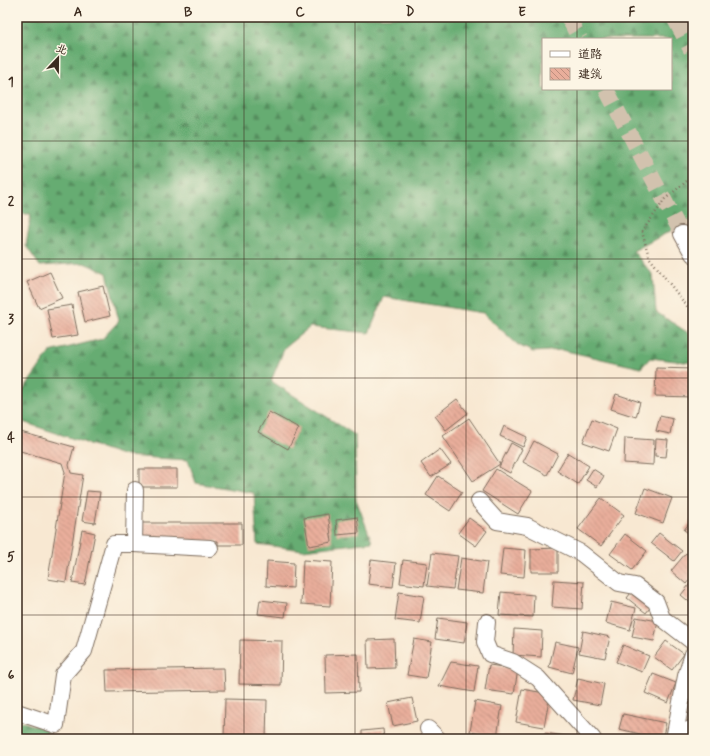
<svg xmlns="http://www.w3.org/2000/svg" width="710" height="756" font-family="Mynerve,'LXGW WenKai TC',sans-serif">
  <defs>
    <pattern id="forest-firs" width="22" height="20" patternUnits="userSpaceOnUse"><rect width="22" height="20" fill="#66ac72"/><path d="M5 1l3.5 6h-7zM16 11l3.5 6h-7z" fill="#558c5d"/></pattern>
    <pattern id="building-back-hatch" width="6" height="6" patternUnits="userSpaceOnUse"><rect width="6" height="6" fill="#e9ae9b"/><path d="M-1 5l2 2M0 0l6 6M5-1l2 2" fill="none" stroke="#be8e7e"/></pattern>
  </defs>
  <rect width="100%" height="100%" fill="#fcf5e5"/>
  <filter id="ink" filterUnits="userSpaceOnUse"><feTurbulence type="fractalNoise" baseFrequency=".025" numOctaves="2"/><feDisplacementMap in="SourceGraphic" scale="8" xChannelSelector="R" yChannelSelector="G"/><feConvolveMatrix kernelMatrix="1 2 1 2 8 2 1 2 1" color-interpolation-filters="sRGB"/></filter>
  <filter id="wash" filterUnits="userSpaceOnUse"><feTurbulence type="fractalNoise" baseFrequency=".012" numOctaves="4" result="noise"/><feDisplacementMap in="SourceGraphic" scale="16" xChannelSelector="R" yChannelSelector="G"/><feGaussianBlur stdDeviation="0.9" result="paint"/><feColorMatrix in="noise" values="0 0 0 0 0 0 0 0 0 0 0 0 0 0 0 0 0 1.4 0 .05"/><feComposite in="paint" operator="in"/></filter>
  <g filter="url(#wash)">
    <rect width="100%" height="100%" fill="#f8e8d2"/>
    <!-- forest -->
    <path fill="url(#forest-firs)" stroke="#506b48" fill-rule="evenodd" d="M17 17H693V219L633 251 653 275 656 312 693 336V363L650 358 641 368 562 350 533 352 518 345 483 313 384 297 369 333 310 327 285 347 271 381 355 435 356 499 372 542 303 550 257 544 254 493 196 483 188 460 125 456 17 420V399L50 352 102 339 119 321 107 273 84 263 40 266 26 246 31 214H17ZM543 39H671V89H543Z
      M17 720 48 730 45 739H17Z"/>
    <g id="blocks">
      <!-- building -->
      <path fill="url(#building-back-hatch)" d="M50 272 62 298 39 308 27 282Z
        M103 286 110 316 85 322 78 292Z
        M72 305 78 335 53 339 47 309Z
        M656 368 693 369V397L655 396Z
        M616 394 640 402 636 417 611 409Z
        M457 399 468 413 446 430 435 416Z
        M269 412 299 428 288 449 258 432Z
        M660 416 673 419 670 434 656 431Z
        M469 418 500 464 473 481 443 436Z
        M592 419 617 429 609 451 583 442Z
        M504 426 527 437 523 447 500 436Z
        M17 431 74 447 69 465 71 473 83 475 66 582 48 579 65 472 62 463 17 450Z
        M625 438 654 440 653 465 624 463Z
        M656 439 668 440 666 457 655 456Z
        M534 441 558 454 547 475 523 462Z
        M511 443 522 449 510 473 499 467Z
        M440 449 451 464 431 477 421 463Z
        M568 453 589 466 578 484 557 471Z
        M139 469H177V487H139Z
        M496 469 532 491 518 514 482 491Z
        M593 469 604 476 597 487 586 480Z
        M438 476 462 492 450 511 426 495Z
        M645 488 672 498 663 523 636 513Z
        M87 491 100 492 95 523 82 521Z
        M601 498 624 515 601 546 578 529Z
        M328 514 332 542 309 546 304 518Z
        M357 517 359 533 337 535 336 520Z
        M469 518 487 531 476 546 458 533Z
        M693 518V536L684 530Z
        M140 523H242V545H218V541H140Z
        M82 530 95 533 85 585 72 583Z
        M659 533 682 551 674 561 651 543Z
        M625 534 647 551 632 570 610 554Z
        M503 548 526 550 524 577 500 575Z
        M558 548V572H531V549Z
        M432 553 458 556 453 589 427 586Z
        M686 553 693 558V575L686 584 671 571Z
        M461 558 487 562 483 593 456 590Z
        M303 560 332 562 330 606 301 604Z
        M371 560 396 563 393 587 368 584Z
        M403 560 427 563 424 586 400 583Z
        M267 561 294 563 293 588 266 586Z
        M554 580 584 582 582 609 552 607Z
        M693 580V605L681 595Z
        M634 589 653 604 646 613 627 598Z
        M399 592 424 596 420 623 395 620Z
        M501 592 534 595 533 617 499 615Z
        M260 600 287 603 285 617 258 614Z
        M611 602 636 608 630 630 606 623Z
        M636 617 658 621 654 641 632 637Z
        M438 618 467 622 464 643 435 639Z
        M514 629 542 631 541 657 513 655Z
        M583 631 610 637 605 658 579 653Z
        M394 639 395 668 368 669 367 640Z
        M414 639 432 642 426 678 407 675Z
        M240 640 282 641 281 685 239 684Z
        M666 641 684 654 672 670 654 657Z
        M555 642 578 647 572 673 549 667Z
        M623 645 649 656 642 672 616 662Z
        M358 654 359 692 326 693 325 655Z
        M451 662 478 666 474 692 439 686Z
        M489 665 518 669 514 694 485 690Z
        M224 668 225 690 107 692 106 670Z
        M653 674 676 683 668 703 645 693Z
        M578 678 604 684 600 705 573 700Z
        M522 689 550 694 544 727 516 722Z
        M412 698 417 721 393 726 388 703Z
        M225 699 267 700 266 739H224Z
        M475 701 502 706 497 737 470 732Z
        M623 714 666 723 662 739 619 729Z
        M383 729 384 739H362V731Z
        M544 733 574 737V739H543Z"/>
    </g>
  </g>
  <g filter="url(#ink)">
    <use href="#blocks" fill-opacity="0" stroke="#7d6c5d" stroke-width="1"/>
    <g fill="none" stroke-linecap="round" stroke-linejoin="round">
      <!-- minor-tunnel -->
      <path stroke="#d2c2ae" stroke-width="16" stroke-dasharray="16 8" stroke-linecap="butt" d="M568 17 580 39
        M606 89 682 234"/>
      <!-- major-tunnel -->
      <path stroke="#d2c2ae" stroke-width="20" stroke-dasharray="20 10" stroke-linecap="butt" d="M676 17 693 49"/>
      <defs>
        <path id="minor" d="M682 234 693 254
          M479 501 497 521 527 526 581 553 619 583 635 586 656 602 662 618 693 642
          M134 544 210 548
          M487 622 485 642 490 654 513 662 538 678 593 739
          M17 712 56 725 63 675 84 651 114 544H134L135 490
          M428 729 438 739
          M675 736 693 728
          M674 739 686 676 693 654"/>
      </defs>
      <!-- minor casing -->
      <use href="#minor" stroke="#7d6c5d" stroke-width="18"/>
      <!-- path -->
      <path stroke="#7d6c5d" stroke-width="2.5" stroke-dasharray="1 3" stroke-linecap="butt" d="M693 176 665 199 642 232 649 257 693 314"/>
      <!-- minor -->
      <use href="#minor" stroke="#fff" stroke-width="16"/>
    </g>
  </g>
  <!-- grid -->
  <path fill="none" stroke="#3b2a1e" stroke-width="1" stroke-opacity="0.55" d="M133 17V739M244 17V739M355 17V739M466 17V739M577 17V39M577 89V739M17 141H693M17 259H693M17 378H693M17 497H693M17 615H693"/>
  <!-- margin -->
  <rect width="710" height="756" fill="none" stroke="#fcf5e5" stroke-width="44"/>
  <!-- legend -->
  <rect x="542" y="38" width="130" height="52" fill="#fcf5e5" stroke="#afa495"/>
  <rect x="550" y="51" width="20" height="6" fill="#ffffff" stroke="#afa495"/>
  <text x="578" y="58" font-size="12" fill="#3b2a1e">道路</text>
  <rect x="550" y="68" width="20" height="12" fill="url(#building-back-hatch)" stroke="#afa495"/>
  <text x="578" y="78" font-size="12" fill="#3b2a1e">建筑</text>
  <!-- north arrow -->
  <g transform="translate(58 58) rotate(22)" stroke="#fcf5e5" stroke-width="3" paint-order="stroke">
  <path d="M0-3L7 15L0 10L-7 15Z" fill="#3b2a1e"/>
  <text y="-6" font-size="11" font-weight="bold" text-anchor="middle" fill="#3b2a1e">北</text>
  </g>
  <rect x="22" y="22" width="666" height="712" fill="none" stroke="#3b2a1e" stroke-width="1.5"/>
  <g font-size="13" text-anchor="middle" font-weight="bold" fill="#3b2a1e">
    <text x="78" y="16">A</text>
    <text x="188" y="16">B</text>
    <text x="300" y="16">C</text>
    <text x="410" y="16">D</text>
    <text x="522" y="16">E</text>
    <text x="632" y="16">F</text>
    <text x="11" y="86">1</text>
    <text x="11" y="205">2</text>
    <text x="11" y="323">3</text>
    <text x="11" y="442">4</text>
    <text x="11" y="561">5</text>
    <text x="11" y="679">6</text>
  </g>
</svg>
